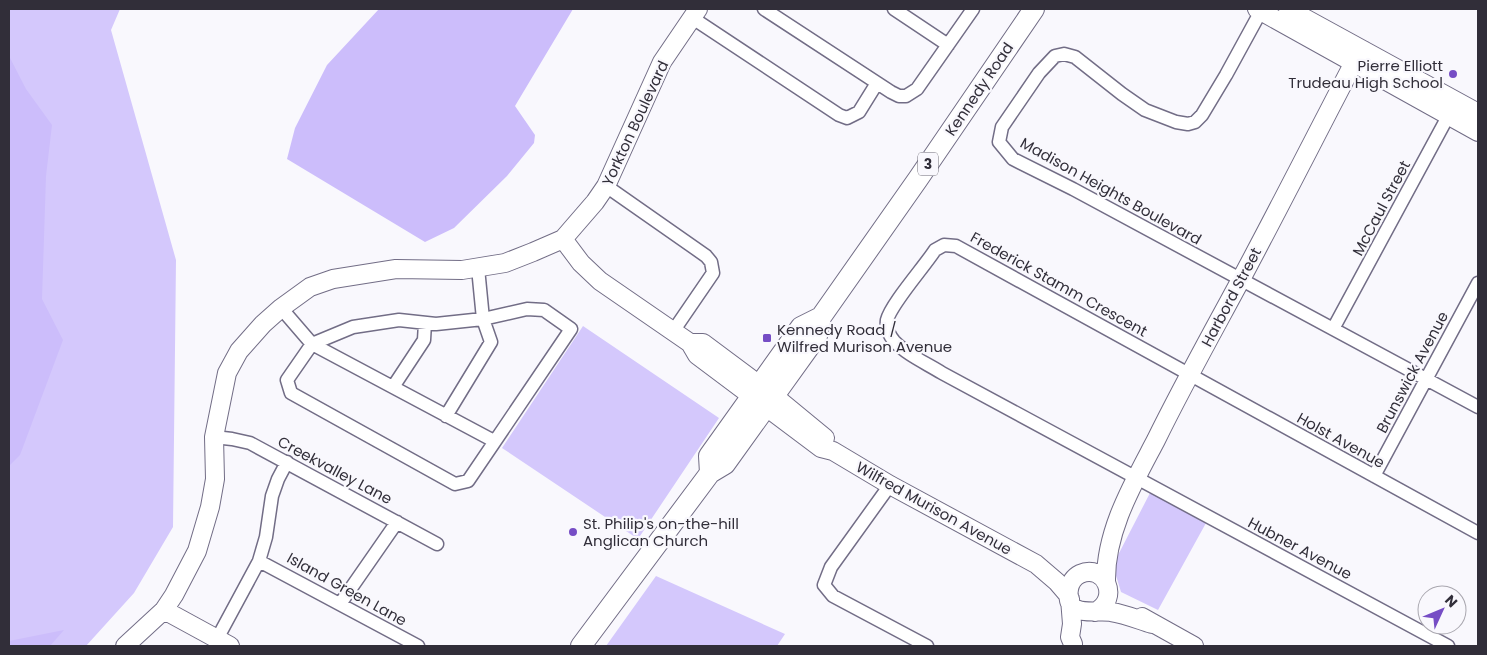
<svg xmlns="http://www.w3.org/2000/svg" width="1487" height="655" font-family="Poppins,sans-serif">
  <rect width="100%" height="100%" fill="#f9f8fd"/>
  <!-- green -->
  <path fill="#d4c8fc" d="M9 9H120L111 30 176 260 173 527 134 593 86 646H9Z
    M583 326 719 418 638 539 502 448Z
    M1150 493 1206 523 1158 610 1121 592 1114 569 1116 559Z
    M656 576 785 634 777 646H606Z"/>
  <!-- forest -->
  <path fill="#ccbdfb" d="M379 9H573L515 106 535 135 534 143 507 176 454 228 425 242 287 159 295 128 327 65Z
    M9 56 26 89 52 125 46 176 42 299 63 340 20 455 9 466Z
    M64 630 50 646H9V641Z"/>
  <g fill="none" stroke-linecap="round" stroke-linejoin="round">
    <defs>
      <path id="street" d="M764 9 891 92 899 96H906L917 89 973 9
        M894 9 948 45
        M1261 11 1226 75 1202 115 1195 122 1188 124 1176 122 1145 110 1122 94 1075 57 1064 54 1055 56 1039 73 1002 127 999 142 1013 159 1073 189 1478 407
        M691 17 839 115 847 118 859 112 877 83
        M606 186 706 256 711 262 713 273 674 330
        M281 308 312 344 494 441
        M527 309 544 310 571 329 468 481 455 484 291 393 287 380 312 344 353 327 399 320 436 324 483 319Z
        M1333 329 1452 109
        M393 387 424 340 425 323
        M446 416 491 342 483 319 478 268
        M214 437 232 439 250 443 437 544
        M1374 476 1478 283
        M890 485 831 567 824 585 833 596 927 646
        M259 561 418 646
        M340 604 397 522
        M217 639 259 561 266 537 272 496 278 479 287 462
        M1448 646 942 373C926 363 907 355 894 341 889 335 886 327 887 320 891 304 924 267 935 250L944 245 956 246 1478 533"/>
      <path id="secondary" d="M1257 9 1478 132
        M1288 9 1478 113
        M563 239 581 263 600 281 690 343 697 355 821 448 833 451 890 485 1036 564 1057 582 1069 596
        M690 343H703L774 396 825 438
        M1106 582C1105 531 1133 484 1156 440 1182 387 1211 335 1239 283 1277 212 1313 141 1350 70L1363 50
        M1070 599 1072 624 1070 637 1073 644
        M164 610 230 646
        M1095 612C1121 599 1105 563 1080 574 1074 577 1070 583 1069 589 1064 620 1096 609 1111 612 1125 614 1139 620 1152 624
        M1142 617 1194 646
        M125 646 164 610 174 595 197 551 210 507 215 479 214 437 227 373 239 351 263 324 281 308 310 287 333 279 396 269 462 270 505 263 533 252 563 239 595 202 606 186 662 62 698 9"/>
      <path id="primary" d="M710 473 709 456 801 327 821 317
        M581 646 710 473 725 464 817 336 821 317 918 179 1034 9"/>
    </defs>
    <!-- street casing -->
    <use href="#street" stroke="#726d86" stroke-width="15"/>
    <!-- secondary casing -->
    <use href="#secondary" stroke="#726d86" stroke-width="20"/>
    <!-- primary casing -->
    <use href="#primary" stroke="#726d86" stroke-width="22"/>
    <!-- street -->
    <use href="#street" stroke="#fff" stroke-width="12"/>
    <!-- secondary -->
    <use href="#secondary" stroke="#fff" stroke-width="18"/>
    <!-- primary -->
    <use href="#primary" stroke="#fff" stroke-width="20"/>
  </g>
  <!-- markers -->
  <g fill="#764dc5" stroke="#f9f8fd" stroke-width="2">
    <circle cx="1453" cy="74" r="5"/>
    <rect x="762" y="333" width="10" height="10" rx="2.5"/>
    <circle cx="573" cy="532" r="5"/>
  </g>
  <g text-anchor="middle" dominant-baseline="central" stroke-width="4.5" stroke-linejoin="round" paint-order="stroke">
    <!-- shield labels -->
    <rect fill="#f9f8fd" stroke="#6d6b74" stroke-width="1" x="918" y="152.5" width="20" height="23" rx="4"/>
    <g font-size="14" font-weight="bold" fill="#312e39">
      <text x="928" y="164">3</text>
    </g>
    <!-- poi labels -->
    <g font-size="15" fill="#312e39" stroke="#f9f8fd" text-anchor="start">
      <text x="1443" y="65" text-anchor="end">Pierre Elliott<tspan x="1443" dy="17">Trudeau High School</tspan></text>
      <text x="777" y="329">Kennedy Road /<tspan x="777" dy="17">Wilfred Murison Avenue</tspan></text>
      <text x="583" y="523">St. Philip's on-the-hill<tspan x="583" dy="17">Anglican Church</tspan></text>
    </g>
    <!-- street labels -->
    <g font-size="15" fill="#312e39" stroke="#f9f8fd">
      <text transform="translate(979 89) rotate(-56)">Kennedy Road</text>
      <text transform="translate(635 123) rotate(-65)">Yorkton Boulevard</text>
      <text transform="translate(1111 191) rotate(29)">Madison Heights Boulevard</text>
      <text transform="translate(1381 208) rotate(-62)">McCaul Street</text>
      <text transform="translate(1059 284) rotate(29)">Frederick Stamm Crescent</text>
      <text transform="translate(1231 297) rotate(-62)">Harbord Street</text>
      <text transform="translate(1412 372) rotate(-62)">Brunswick Avenue</text>
      <text transform="translate(1341 440) rotate(29)">Holst Avenue</text>
      <text transform="translate(335 470) rotate(28)">Creekvalley Lane</text>
      <text transform="translate(934 508) rotate(29)">Wilfred Murison Avenue</text>
      <text transform="translate(1300 548) rotate(28)">Hubner Avenue</text>
      <text transform="translate(347 589) rotate(29)">Island Green Lane</text>
    </g>
  </g>
  <!-- border -->
  <rect width="1487" height="655" fill="none" stroke="#312e39" stroke-width="20"/>
  <!-- north arrow -->
  <g transform="translate(1442 610) rotate(46)"><circle r="24" fill="#f9f8fd" stroke="#a9a7af"/>
  <path d="M0-4L9 19L0 12L-9 19Z" fill="#764dc5"/>
  <text y="-8" font-size="14" font-weight="bold" text-anchor="middle" fill="#312e39">N</text>
  </g>
</svg>
